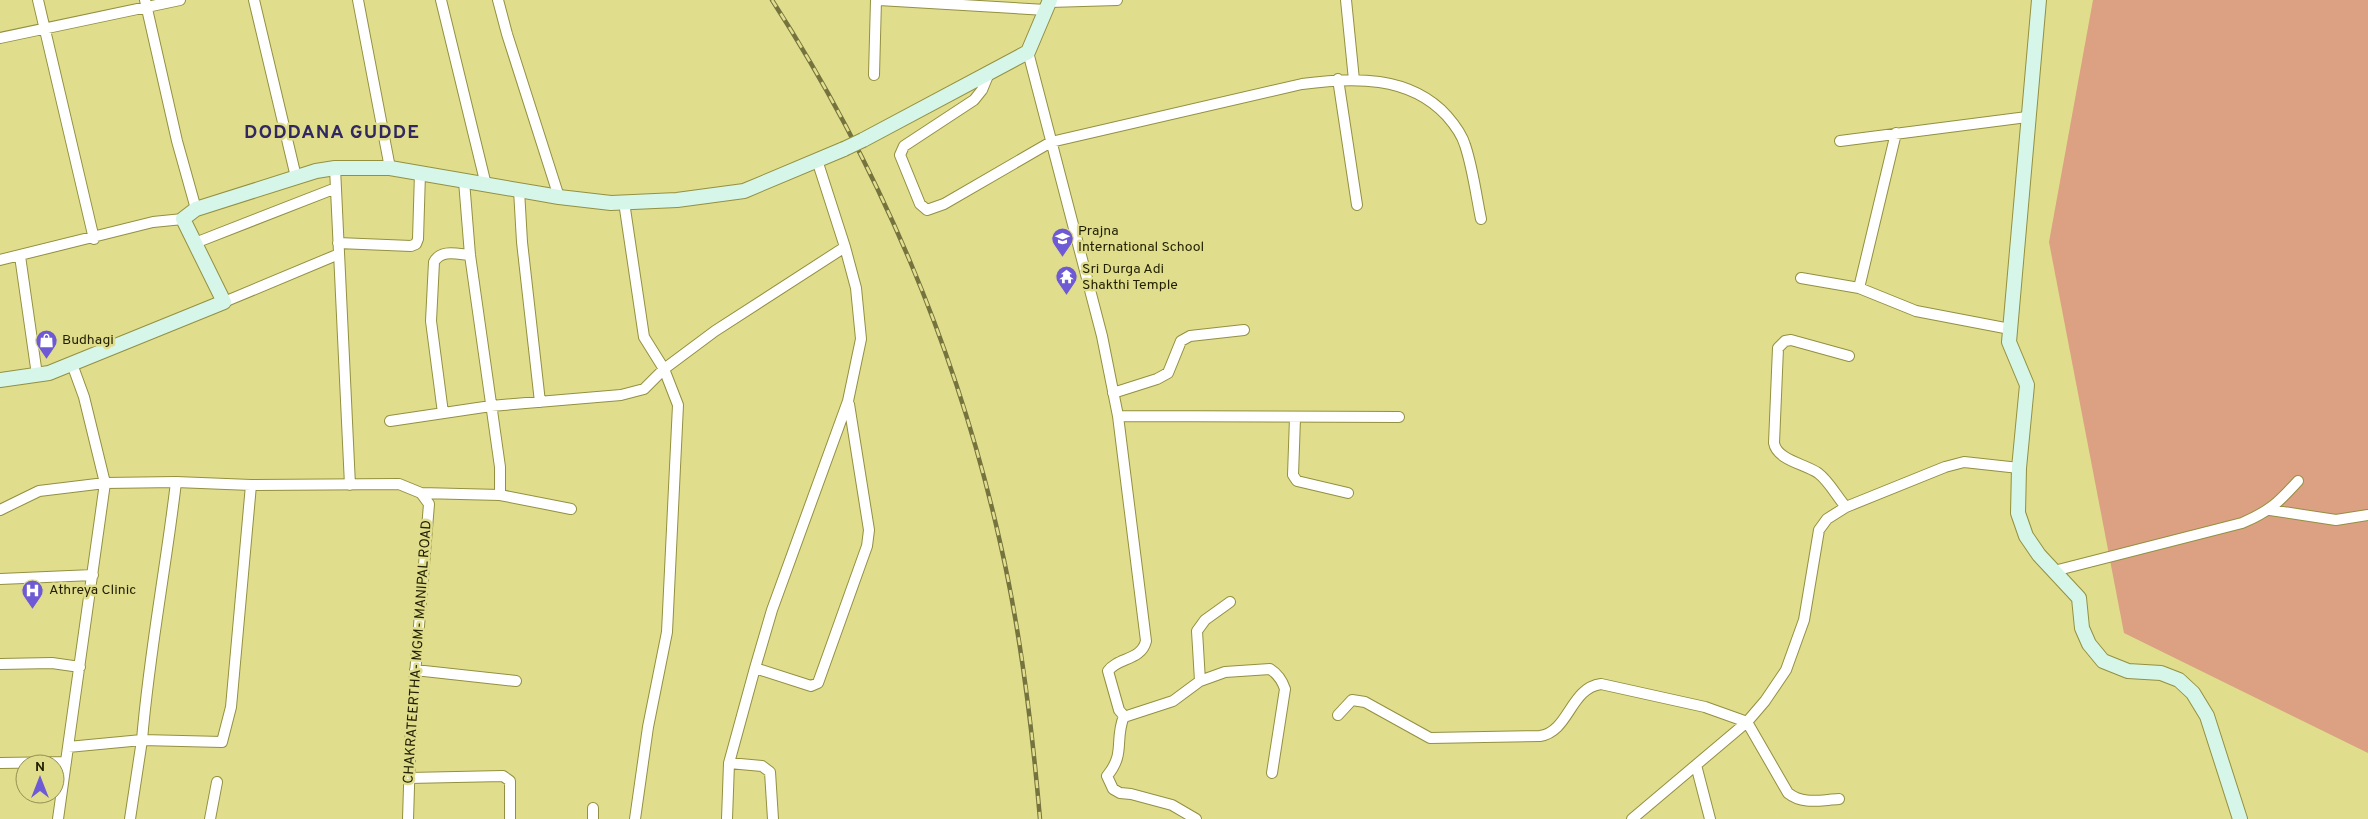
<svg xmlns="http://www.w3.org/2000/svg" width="2368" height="819" font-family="Overpass,sans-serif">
  <rect width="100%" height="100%" fill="#e0dd8d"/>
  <!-- green -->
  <path fill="#dca083" d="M2093 0H2368V753L2124 633 2049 242Z"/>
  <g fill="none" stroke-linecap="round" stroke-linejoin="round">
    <defs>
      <path id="street" d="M38 0 94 239
        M145 0 177 141 196 209
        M254 0 296 177
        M358 0 390 168
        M441 0 486 185
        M498 0 507 34 559 197
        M879 0 1046 10
        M1346 0 1354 80
        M1049 2 1117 0
        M0 38 180 0
        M1028 52 1102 336 1118 416 1146 641C1141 661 1118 657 1108 671L1119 710 1124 716H1127L1173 701 1200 681 1225 672 1270 669C1278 674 1282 680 1285 689L1272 773
        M989 73 982 90 974 100 904 146 900 155 920 204 927 210 944 204 1051 142 1302 84C1352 77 1410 75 1447 116 1454 124 1462 135 1465 145 1473 169 1476 195 1481 219
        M874 75 876 0
        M1338 79 1357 205
        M1840 141 2027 117
        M335 168 350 485
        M464 181 470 255 500 467V495
        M519 190 522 242 540 402
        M624 202 644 337 664 369 678 405 667 632 648 727 635 819
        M195 243 336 188
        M338 243 411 246 416 244 418 239 420 173
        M20 256 37 375
        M0 260 153 222 183 219
        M1801 278 1859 288 1916 311 2010 329
        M1859 288 1896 133
        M224 302 339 254
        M72 364 84 397 105 483 176 482C166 568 149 653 142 740L222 742 231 707 251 485 399 484 421 493 429 504 411 723 408 819
        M1113 393 1157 379 1168 373 1181 341 1190 336 1244 330
        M443 413 431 321 434 262C441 249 457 254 470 255
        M1118 416 1399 417
        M1295 418 1293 475 1297 481 1348 493
        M390 421 491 406 621 395 644 389 664 369 715 331 845 247
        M176 482 251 485
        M421 493 500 495 571 509
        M1846 507C1837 497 1829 481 1818 473 1805 464 1777 460 1774 443L1778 348 1785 341 1791 340 1849 356
        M0 510 39 491 105 483 68 747 142 740 130 819
        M2270 510 2336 520 2368 515
        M2054 571 2242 523C2270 511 2278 503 2298 481
        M0 579 93 575
        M0 664 52 663 80 667
        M755 668 811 686 818 683 867 546 869 530 849 404
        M415 670 516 681
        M1200 681 1197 631 1205 620 1230 602
        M1338 715 1352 700 1365 702 1430 738 1540 736C1569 732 1570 688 1601 684L1705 707 1747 722 1788 793C1803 805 1820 800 1839 799
        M1124 716C1114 741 1126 753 1107 776L1113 789 1120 793 1131 794 1172 805 1196 819
        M0 763 66 762
        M729 763 762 766 770 772 773 819
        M1696 765 1710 819
        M409 778 503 776 510 781V819
        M58 819 68 747
        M210 819 217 782
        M593 819V808
        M727 819 729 763 755 668 772 610 848 401 861 339 856 288 845 247 817 160
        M1632 819 1747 722 1765 701 1786 670 1804 620 1819 530 1827 519 1846 507 1945 467 1964 462 2019 468"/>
      <path id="secondary" d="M2039 0 2009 342 2027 385 2019 468 2018 513 2026 536 2039 555 2079 598 2082 628 2089 644 2103 661 2128 671 2161 673 2179 680 2193 693 2207 716 2240 819
        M863 140 1028 52 1050 0
        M0 380 49 373 224 302 183 219 196 209 316 171 335 168H390L559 197 611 203 677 200 744 191 844 149"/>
    </defs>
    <!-- street casing -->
    <use href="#street" stroke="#939041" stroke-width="12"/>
    <!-- secondary casing -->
    <use href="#secondary" stroke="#939041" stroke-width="16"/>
    <!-- street -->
    <use href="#street" stroke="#fff" stroke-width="10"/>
    <!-- secondary -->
    <use href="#secondary" stroke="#d5f6e9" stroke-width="14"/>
    <defs>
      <path id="rail" d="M772 0C879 166 957 350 1000 542 1021 633 1032 726 1040 819"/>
    </defs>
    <!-- rail casing -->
    <use href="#rail" stroke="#75733e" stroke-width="4.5"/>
    <!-- rail -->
    <use href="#rail" stroke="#e0dd8d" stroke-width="2.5" stroke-dasharray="8" stroke-linecap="butt"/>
    <defs>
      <path id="secondary-bridge" d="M844 149 863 140"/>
    </defs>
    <!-- secondary-bridge casing -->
    <use href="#secondary-bridge" stroke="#939041" stroke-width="16" stroke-linecap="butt"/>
    <!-- secondary-bridge -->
    <use href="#secondary-bridge" stroke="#d5f6e9" stroke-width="14"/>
  </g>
  <!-- icons -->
  <defs>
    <symbol id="school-pin" viewBox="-11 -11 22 30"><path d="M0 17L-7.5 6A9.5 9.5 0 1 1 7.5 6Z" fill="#6e5ad4" stroke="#e0dd8d"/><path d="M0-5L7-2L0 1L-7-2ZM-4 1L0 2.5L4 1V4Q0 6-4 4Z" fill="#fff"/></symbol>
    <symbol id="temple-pin" viewBox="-11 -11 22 30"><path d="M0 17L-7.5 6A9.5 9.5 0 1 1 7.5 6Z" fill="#6e5ad4" stroke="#e0dd8d"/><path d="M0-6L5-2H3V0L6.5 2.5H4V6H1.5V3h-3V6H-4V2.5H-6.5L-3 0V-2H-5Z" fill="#fff"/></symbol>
    <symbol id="shop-pin" viewBox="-11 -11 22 30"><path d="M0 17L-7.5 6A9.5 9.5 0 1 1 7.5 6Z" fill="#6e5ad4" stroke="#e0dd8d"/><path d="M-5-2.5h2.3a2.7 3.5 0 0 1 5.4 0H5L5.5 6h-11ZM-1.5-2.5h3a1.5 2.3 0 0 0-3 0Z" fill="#fff"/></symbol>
    <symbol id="hospital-pin" viewBox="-11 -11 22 30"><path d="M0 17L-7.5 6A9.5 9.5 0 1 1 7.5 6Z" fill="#6e5ad4" stroke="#e0dd8d"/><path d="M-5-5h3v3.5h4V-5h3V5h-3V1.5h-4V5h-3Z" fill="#fff"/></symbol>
  </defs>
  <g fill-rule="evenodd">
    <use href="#school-pin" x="1050" y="226" width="25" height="34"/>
    <use href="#temple-pin" x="1054" y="264" width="25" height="34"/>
    <use href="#shop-pin" x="34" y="328" width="25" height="34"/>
    <use href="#hospital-pin" x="20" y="578" width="25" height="34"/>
  </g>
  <g text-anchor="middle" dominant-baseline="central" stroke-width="5" stroke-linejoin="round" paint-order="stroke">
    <!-- poi labels -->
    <g font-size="14" fill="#211f00" stroke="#e0dd8d" text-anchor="start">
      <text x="1078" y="231">Prajna<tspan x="1078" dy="16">International School</tspan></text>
      <text x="1082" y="269">Sri Durga Adi<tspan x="1082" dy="16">Shakthi Temple</tspan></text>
      <text x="62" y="340">Budhagi</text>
      <text x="49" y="590">Athreya Clinic</text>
    </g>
    <!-- street labels -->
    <g font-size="14" fill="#211f00" stroke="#e0dd8d">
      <text transform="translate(418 652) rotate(-86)">CHAKRATEERTHA- MGM- MANIPAL ROAD</text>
    </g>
    <!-- district labels -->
    <g font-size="19" font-weight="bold" letter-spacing="1" fill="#312862" stroke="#e0dd8d">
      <text x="332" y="133">DODDANA GUDDE</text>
    </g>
  </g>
  <!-- north arrow -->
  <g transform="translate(40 779)"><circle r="24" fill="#e0dd8d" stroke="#949155"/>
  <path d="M0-4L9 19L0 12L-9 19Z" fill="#6e5ad4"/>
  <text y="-8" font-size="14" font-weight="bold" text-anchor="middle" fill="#211f00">N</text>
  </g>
</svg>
